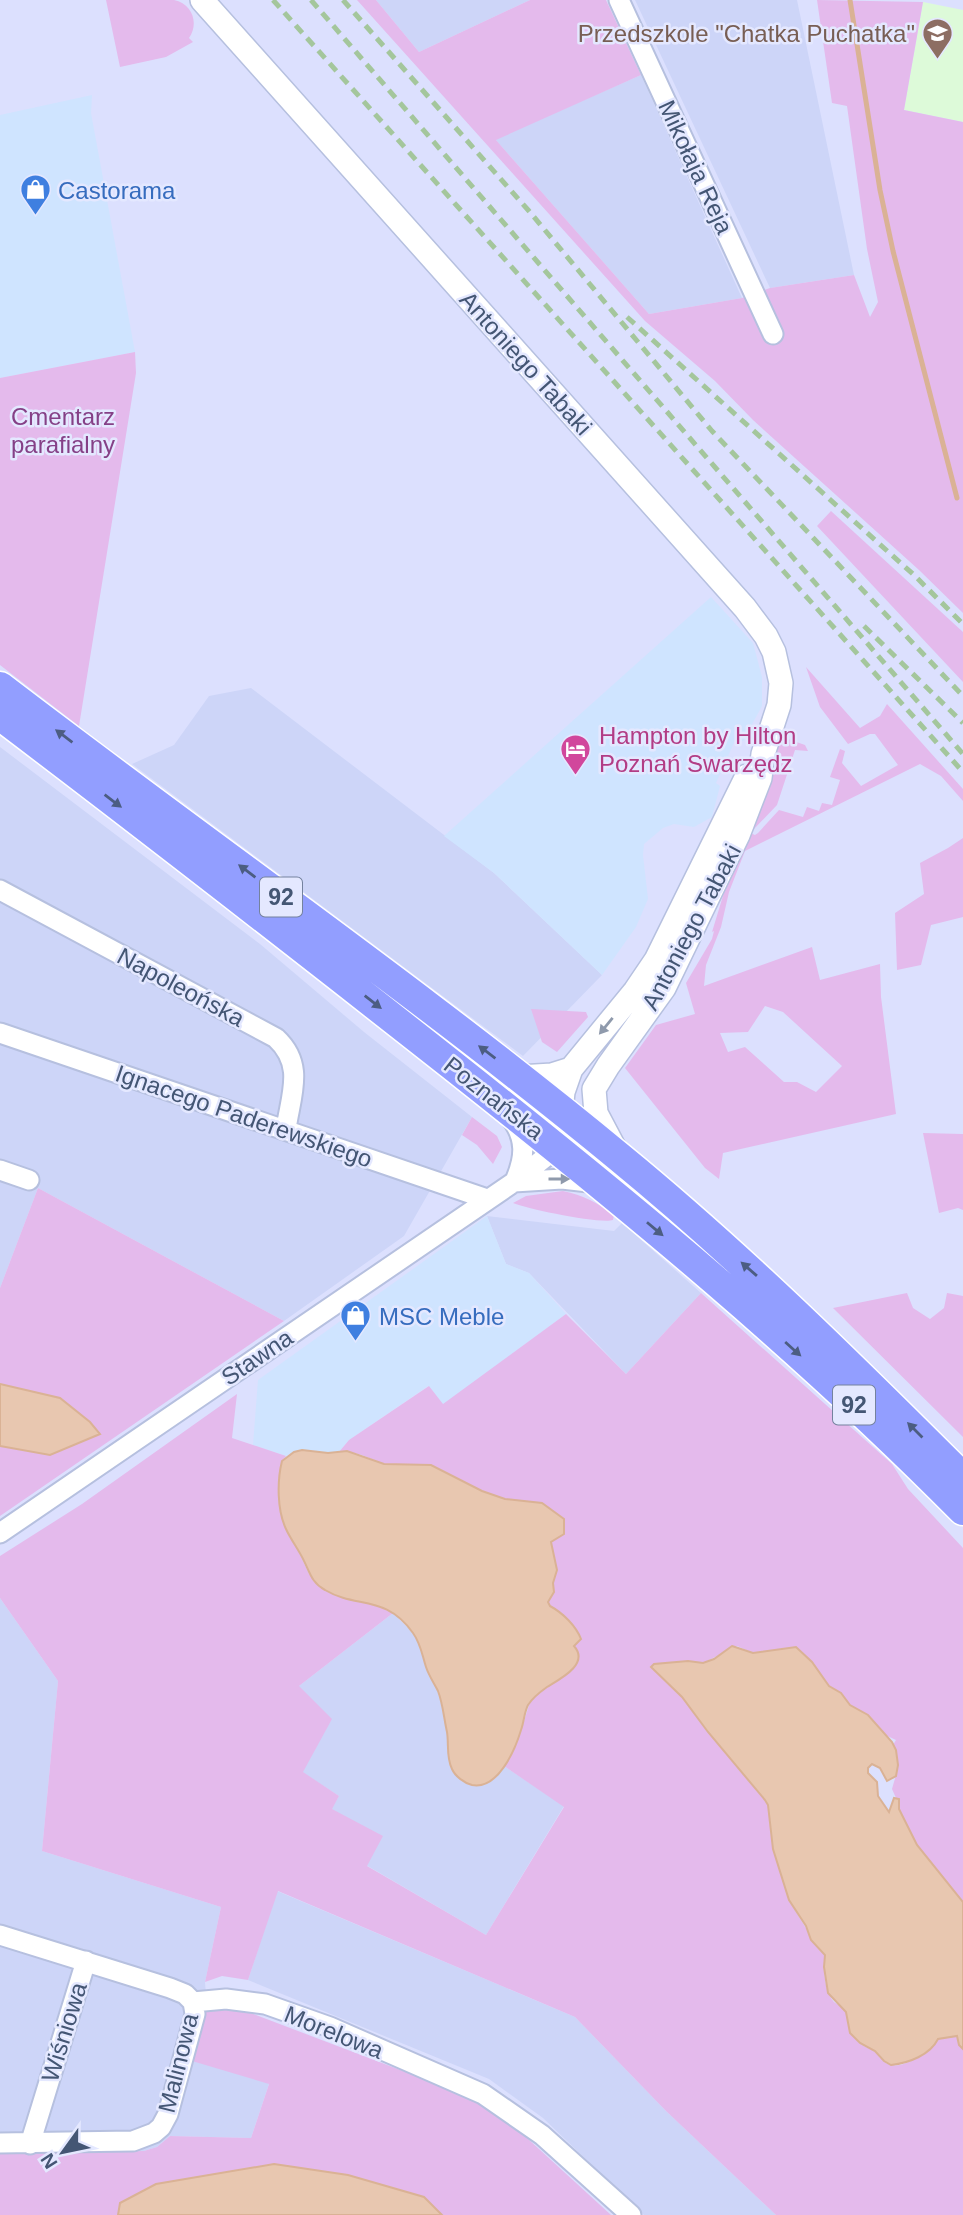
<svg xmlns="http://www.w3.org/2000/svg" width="963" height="2215" font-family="Helvetica,sans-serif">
  <rect width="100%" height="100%" fill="#dce0fe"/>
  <!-- residential -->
  <path fill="#cdd5f8" d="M376 0H530L419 52Z
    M635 0H797L854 275 770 288Z
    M641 75 742 298 649 314 495 139Z
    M251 688 494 873 602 975 523 1056 132 764 174 745 209 696Z
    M0 747 260 944 364 1032 472 1117 404 1236 284 1321 38 1188 0 1288Z
    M487 1216 614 1231 622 1223 701 1293 626 1374 529 1273 506 1264Z
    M0 1598 58 1681 42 1851 221 1907 205 1982 207 2008 269 2084 251 2138 170 2136 157 2147 144 2151 0 2153Z
    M393 1613 413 1633 420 1644 428 1672 439 1693 449 1744 448 1755 451 1767 456 1775 473 1785 496 1777 504 1766 564 1806 486 1935 366 1865 331 1809 339 1796 302 1772 299 1686Z
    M277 1891 575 2017 666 2111 776 2215H644L543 2118 489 2079 248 1980Z"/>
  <!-- commercial -->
  <path fill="#cfe4ff" d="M92 95 91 113 135 352 0 378V115Z
    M711 597 753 643 762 677V706L743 741 736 738 716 783 720 786 712 817 694 827 674 824 663 828 644 844 643 855 648 899 636 927 602 975 494 873 444 836Z
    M487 1216 506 1264 529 1273 566 1314 443 1405 428 1386 349 1440 339 1452 328 1453 311 1450 294 1452 286 1456 253 1445 258 1380Z"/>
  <!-- education -->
  <path fill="#ddfad9" d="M923 2 963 10V122L904 110Z"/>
  <!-- green -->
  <path fill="#e4baec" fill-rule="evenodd" d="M106 0C126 0 154 0 174 0 193 4 199 24 189 38L193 42 166 57 120 67Z
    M357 0H376L419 52 530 0H606L641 75 496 140 649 314 742 298 770 288 854 275 870 317 878 302 867 249 847 106 832 103 817 0 923 2 904 110 963 122V613L919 570 753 420 715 381 645 321Z
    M135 352 136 373 79 726 0 665V378Z
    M831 511 963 632V682L817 526Z
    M806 667 860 728 880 716 887 704 963 789V801L941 776 920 764 745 851 729 892 721 927 706 965 704 986 812 947 820 980 880 964 881 997 896 1114 723 1153 719 1179 705 1168 625 1068 656 1025 695 1014 686 983 712 939 714 931 712 932 726 886 750 833 755 835 758 833 779 810 803 817 807 807 819 811 822 803 832 805 840 780 830 777 840 749 845 751 842 763 861 786 898 765 875 734H870L848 744 820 707ZM765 1006 783 1012 842 1066 816 1092 797 1082H784L745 1047 728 1052 720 1033 748 1032Z
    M785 738 805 745 808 751 795 750 777 805 754 829 747 827 779 741Z
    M963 838V917L931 925 921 965 897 970 895 913 924 894 920 863 948 848Z
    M531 1009 586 1012 588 1017 557 1052 542 1042Z
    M472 1117 497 1136 502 1147 493 1164 477 1145 462 1135Z
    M923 1133 963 1134V1210L958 1208 939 1213Z
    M38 1188 284 1321 0 1516V1446L5 1447 60 1398 0 1384V1288Z
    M563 1191C583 1195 598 1203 614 1215L613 1220C600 1224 527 1209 513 1203L526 1196Z
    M701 1293 892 1464 908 1489 963 1548V1902L917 1845 899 1809 900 1801 896 1798 892 1789 898 1768 893 1745 896 1740 883 1734 868 1715 850 1705 841 1693 829 1686 812 1662 796 1647 753 1653 737 1646 703 1663 687 1661 654 1664 651 1667 682 1697 708 1732 765 1800 768 1805 773 1849 791 1904 817 1946 825 1955C823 1968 824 1992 834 2002 839 2006 843 2006 846 2012 849 2022 851 2033 858 2042 862 2046 868 2047 872 2050 878 2053 882 2062 888 2064 904 2071 930 2050 938 2039L955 2035 958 2038 959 2045 963 2049V2215H776L666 2111 575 2017 278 1891 248 1980 222 1976 205 1982 221 1907 42 1851 58 1681 0 1598V1556L82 1504 237 1394 232 1438 286 1456 282 1461 279 1487 281 1514 309 1574 338 1595 373 1603 393 1613 299 1686 332 1719 303 1772 339 1796 332 1809 383 1836 367 1866 486 1935 564 1807 504 1766 520 1734 530 1702 539 1692 568 1673 577 1649 574 1645 580 1641C574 1625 565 1615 550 1606L548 1602C558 1580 554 1565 551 1542L564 1534 565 1521 542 1503 505 1499 482 1491 431 1465 384 1464 362 1455 347 1451 339 1452 349 1440 429 1386 443 1404 566 1314 626 1374Z
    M907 1293 913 1308 930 1319 944 1308 947 1293 963 1296V1437L833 1308Z
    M207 2008 243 2010 479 2100 515 2127 611 2215H442L424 2197 121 2203 118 2215H0V2153L144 2151 157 2147 170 2136 251 2138 269 2084 192 2061Z"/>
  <!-- water -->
  <path fill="#e8c7b0" stroke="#dab295" stroke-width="2" d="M0 1384 60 1398 90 1422 100 1434 50 1455 0 1446Z
    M302 1450 328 1453 347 1451 384 1464 431 1465 482 1491 505 1499 542 1503 564 1519V1534L551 1542 557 1570 553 1583 554 1592 548 1602 550 1606C563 1613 576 1626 581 1639L574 1646C590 1664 560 1679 547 1687 540 1692 533 1697 528 1705 524 1713 524 1722 521 1730 515 1750 498 1790 472 1785 464 1783 455 1776 452 1769 446 1757 449 1744 447 1732 444 1719 443 1704 438 1691 434 1683 429 1676 426 1667 422 1655 421 1644 413 1633 385 1594 357 1609 325 1590 312 1583 310 1573 304 1561 299 1550 291 1540 286 1529 277 1510 277 1481 282 1461L294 1452Z
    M732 1646 753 1653 796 1647 812 1662 829 1686 841 1693 850 1705 868 1715 892 1742 896 1750 898 1765 896 1776 887 1781 880 1768 872 1764 868 1768V1773L877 1782 878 1796 889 1812 894 1798 899 1799V1809L917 1845 963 1902V2049L959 2045 957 2036 938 2039C930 2055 909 2063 891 2065L884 2061 875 2051 860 2043 850 2033 846 2012 828 1993 824 1967 825 1955 811 1940 806 1926 789 1900 773 1849 768 1805 765 1800 708 1732 682 1697 651 1667 654 1664 688 1661 703 1663 714 1659Z
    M274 2164 348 2175 424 2197 442 2215H118L120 2203 156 2184Z"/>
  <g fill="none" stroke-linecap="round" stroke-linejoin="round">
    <!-- stream -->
    <path stroke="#dab295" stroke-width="5" d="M850 0 880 190 893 251 957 498"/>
    <defs>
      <path id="minor" d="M619 0 773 334
        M0 890 276 1038C305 1065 291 1094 286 1129
        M0 1033 487 1199
        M511 1118C527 1139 525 1158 515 1181
        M0 1170 29 1180
        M514 1182 562 1179 597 1183
        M0 1533 514 1182 557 1148 583 1149 609 1156
        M0 1935 170 1988 185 1994 193 2002
        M193 2002 226 1999 265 2004 330 2027 483 2094 542 2135 631 2215
        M0 2143 133 2141 154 2133 161 2127 168 2114 195 2014 193 2002
        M30 2144 86 1961"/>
      <path id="tertiary" d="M202 0 745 608 766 636 774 652 781 683 779 705 763 754 760 778 738 835 664 988 608 1066 594 1089 596 1113 615 1149
        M519 1077 552 1075 571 1069
        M557 1148 563 1092 571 1069 635 991 656 960 747 776"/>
      <path id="primary" d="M0 687C206 845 419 992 619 1157 741 1257 852 1367 963 1478
        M0 715C152 830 302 947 452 1065 629 1205 804 1349 963 1510"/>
    </defs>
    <!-- minor casing -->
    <use href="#minor" stroke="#b6c0df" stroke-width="23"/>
    <!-- tertiary casing -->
    <use href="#tertiary" stroke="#b6c0df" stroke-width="26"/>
    <!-- primary casing -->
    <use href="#primary" stroke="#fff" stroke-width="33"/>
    <!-- minor -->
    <use href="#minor" stroke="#fff" stroke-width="19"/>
    <!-- tertiary -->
    <use href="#tertiary" stroke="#fff" stroke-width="23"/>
    <!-- primary -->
    <use href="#primary" stroke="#929eff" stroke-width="30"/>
    <!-- rail -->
    <path stroke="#a4c69c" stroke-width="5" stroke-dasharray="10 7" stroke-linecap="butt" d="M273 0 963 772
      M311 0 963 754
      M343 0 529 211 712 431 963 696
      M627 317 914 575 963 624
      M864 626 963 723"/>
  </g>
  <!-- one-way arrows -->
  <defs><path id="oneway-solid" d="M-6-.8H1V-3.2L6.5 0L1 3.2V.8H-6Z" transform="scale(1.75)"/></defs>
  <g fill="#4c5d82">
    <use href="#oneway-solid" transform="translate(64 736) rotate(-143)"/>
    <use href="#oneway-solid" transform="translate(113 801) rotate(37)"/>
    <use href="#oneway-solid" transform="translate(247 871) rotate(-143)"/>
    <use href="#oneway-solid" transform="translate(373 1002) rotate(38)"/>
    <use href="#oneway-solid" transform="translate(487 1052) rotate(-143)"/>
    <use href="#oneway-solid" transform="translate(655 1229) rotate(40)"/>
    <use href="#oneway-solid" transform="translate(749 1269) rotate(-139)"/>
    <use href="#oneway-solid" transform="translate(793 1349) rotate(42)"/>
    <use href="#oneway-solid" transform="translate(915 1430) rotate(-135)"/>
  </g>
  <g fill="#8f9aac">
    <use href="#oneway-solid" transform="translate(606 1026) rotate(129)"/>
    <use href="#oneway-solid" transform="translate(559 1179)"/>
  </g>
  <!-- icons -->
  <defs>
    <symbol id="school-pin" viewBox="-11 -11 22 30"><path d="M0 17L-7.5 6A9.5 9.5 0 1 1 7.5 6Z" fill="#8d6e63" stroke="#e4e8ff"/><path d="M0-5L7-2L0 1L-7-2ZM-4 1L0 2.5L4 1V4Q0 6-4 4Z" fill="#fff"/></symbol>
    <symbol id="shop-pin" viewBox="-11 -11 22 30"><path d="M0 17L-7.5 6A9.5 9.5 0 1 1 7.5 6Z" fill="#3f7fe0" stroke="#e4e8ff"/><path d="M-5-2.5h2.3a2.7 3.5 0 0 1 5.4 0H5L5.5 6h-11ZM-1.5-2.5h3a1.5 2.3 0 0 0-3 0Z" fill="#fff"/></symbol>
    <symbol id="hotel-pin" viewBox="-11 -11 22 30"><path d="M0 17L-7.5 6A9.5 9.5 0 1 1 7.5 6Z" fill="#d1479c" stroke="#e4e8ff"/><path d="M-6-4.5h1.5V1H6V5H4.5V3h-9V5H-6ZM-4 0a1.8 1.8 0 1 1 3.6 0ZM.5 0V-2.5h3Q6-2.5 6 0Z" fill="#fff"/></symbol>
  </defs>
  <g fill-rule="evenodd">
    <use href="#school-pin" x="920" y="16" width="35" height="47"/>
    <use href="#shop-pin" x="18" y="172" width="35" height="47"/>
    <use href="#hotel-pin" x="558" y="732" width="35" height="47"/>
    <use href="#shop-pin" x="338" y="1298" width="35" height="47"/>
  </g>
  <g text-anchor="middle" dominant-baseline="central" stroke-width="5" stroke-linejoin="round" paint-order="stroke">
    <!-- shield labels -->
    <g fill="#e4e8ff" stroke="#74829e" stroke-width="2">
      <rect x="260" y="877.5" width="42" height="39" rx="5"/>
      <rect x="833" y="1385.5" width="42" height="39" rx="5"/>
    </g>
    <g font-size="23" font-weight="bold" fill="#445674">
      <text x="281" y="897">92</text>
      <text x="854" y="1405">92</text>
    </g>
    <!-- education labels -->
    <g font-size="24" fill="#785e54" stroke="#e4e8ff" text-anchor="end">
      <text x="915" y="33">Przedszkole "Chatka Puchatka"</text>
    </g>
    <!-- street labels -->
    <g font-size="24" fill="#445674" stroke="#e4e8ff">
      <text transform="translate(696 167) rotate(65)">Mikołaja Reja</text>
      <text transform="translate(526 363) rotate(48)">Antoniego Tabaki</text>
      <text transform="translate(691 927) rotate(-62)">Antoniego Tabaki</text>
      <text transform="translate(181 987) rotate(28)">Napoleońska</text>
      <text transform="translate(494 1098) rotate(38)">Poznańska</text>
      <text transform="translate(244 1116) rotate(19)">Ignacego Paderewskiego</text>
      <text transform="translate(257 1357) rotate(-34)">Stawna</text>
      <text transform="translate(64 2032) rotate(-73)">Wiśniowa</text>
      <text transform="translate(334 2032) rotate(22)">Morelowa</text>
      <text transform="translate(178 2063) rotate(-76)">Malinowa</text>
    </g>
    <!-- shop labels -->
    <g font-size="24" fill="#366cbe" stroke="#e4e8ff" text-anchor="start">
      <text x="58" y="190">Castorama</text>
      <text x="379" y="1316">MSC Meble</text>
    </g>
    <!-- park labels -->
    <g font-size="24" fill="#854087" stroke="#e4e8ff">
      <text x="63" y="416">Cmentarz<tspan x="63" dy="28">parafialny</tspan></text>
    </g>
    <!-- hotel labels -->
    <g font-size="24" fill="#b23c85" stroke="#e4e8ff" text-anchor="start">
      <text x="599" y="735">Hampton by Hilton<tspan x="599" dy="28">Poznań Swarzędz</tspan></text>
    </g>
  </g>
  <!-- north arrow -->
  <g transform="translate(63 2152) rotate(237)" stroke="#e4e8ff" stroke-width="5" paint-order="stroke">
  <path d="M0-5L12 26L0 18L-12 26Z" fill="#445674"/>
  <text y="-10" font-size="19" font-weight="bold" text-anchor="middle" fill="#445674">N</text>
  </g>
</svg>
